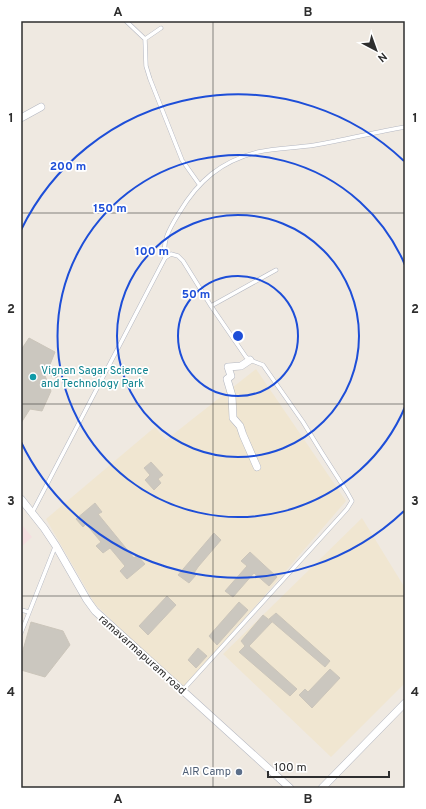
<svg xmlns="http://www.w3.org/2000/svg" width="426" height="809" font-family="Overpass,sans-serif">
  <rect width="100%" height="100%" fill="#efe9e1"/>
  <!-- education -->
  <path fill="#f0e6d1" d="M256 369 346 501 183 690 95 604 46 519 155 427 166 440Z
    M362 518 405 588V683L331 757 223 654Z"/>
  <!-- medical -->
  <path fill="#f5dfe0" d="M23 526 32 537 21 547V528Z"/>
  <!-- building -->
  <path fill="#cbc7bf" stroke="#cbc5ba" d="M29 338 55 352 49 367 60 371 57 378 44 373 51 391 42 411 30 409 21 423V350Z
    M151 462 163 475 158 479 161 483 154 490 145 480 150 475 144 468Z
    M95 503 102 512 98 514 134 558 137 555 145 564 127 579 120 571 125 566 110 548 103 553 96 546 101 542 86 524 83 527 76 519Z
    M214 533 221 540 198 567 194 573 196 575 189 583 178 575Z
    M250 552 277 577 269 586 254 573 233 597 225 591 247 566 241 561Z
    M167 596 176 605 148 635 139 626Z
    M239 602 248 610 217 645 209 636Z
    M276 613 330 661 325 667 269 619Z
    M263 615 272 622 249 646 297 689 290 696 239 652 245 646 241 641Z
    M31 622 63 631 70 645 45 677 21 670V657Z
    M198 648 207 656 196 668 188 660Z
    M330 669 340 678 312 708 299 695 305 689 308 692Z"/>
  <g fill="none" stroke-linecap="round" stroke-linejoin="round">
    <defs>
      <path id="service" d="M126 21 145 39 161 28
        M145 39 146 66 150 79 182 160 199 184
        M165 258C162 240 170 228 179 213 198 181 221 161 258 152 277 148 296 148 315 145 345 140 375 132 405 127
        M211 306 276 270
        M32 513 165 258 171 254 178 256 183 261 211 306 246 357 250 360 263 365 303 422 322 453 347 492 352 501 347 509 182 691
        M21 610 29 612
        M21 633 55 547"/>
      <path id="minor" d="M21 118 41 107
        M250 360 241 366 228 367 231 376 227 379 232 396 233 418 240 426 243 435 257 467
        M21 499 44 528 56 546 87 600 95 611 290 788
        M322 788 405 703"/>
    </defs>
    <!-- service casing -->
    <use href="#service" stroke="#b4b7c1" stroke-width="4.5"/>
    <!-- minor casing -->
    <use href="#minor" stroke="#b4b7c1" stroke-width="8"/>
    <!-- service -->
    <use href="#service" stroke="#fff" stroke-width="3.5"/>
    <!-- minor -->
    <use href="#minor" stroke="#fff" stroke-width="7"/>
  </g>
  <!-- grid -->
  <path fill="none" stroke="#2e2e2e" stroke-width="1" stroke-opacity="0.55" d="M213 21V788M21 213H405M21 404H405M21 596H405"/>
  <!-- distance rings -->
  <g fill="none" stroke="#1d4ed8" stroke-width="2">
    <circle cx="238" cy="336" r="60"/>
    <circle cx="238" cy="336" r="121"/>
    <path d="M405 407A181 181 0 1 1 405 265"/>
    <path d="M404 511A241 241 0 0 1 21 442M21 230A241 241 0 0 1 404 161"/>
  </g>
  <!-- markers -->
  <circle fill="#0f9aa8" stroke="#fff" stroke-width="1.5" cx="33" cy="377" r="4"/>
  <circle fill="#5c6f8a" stroke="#fff" stroke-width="1.5" cx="239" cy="772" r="4"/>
  <g text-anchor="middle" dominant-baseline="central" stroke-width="3.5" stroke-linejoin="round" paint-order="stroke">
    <!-- culture labels -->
    <g font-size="11" fill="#0d838f" stroke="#fff" text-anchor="start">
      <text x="41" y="371">Vignan Sagar Science<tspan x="41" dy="13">and Technology Park</tspan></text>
    </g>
    <!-- street labels -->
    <g font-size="11" fill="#2e2e2e" stroke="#fff">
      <text transform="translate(142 655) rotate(42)">ramavarmapuram road</text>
    </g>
    <!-- service labels -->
    <g font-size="11" fill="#4e5e75" stroke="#fff" text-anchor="end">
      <text x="231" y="772">AIR Camp</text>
    </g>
  </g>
  <circle cx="238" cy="336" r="6" fill="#1d4ed8" stroke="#fff" stroke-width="2"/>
  <g font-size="12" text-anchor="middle" font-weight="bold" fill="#1d4ed8" stroke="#fff" stroke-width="3.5" stroke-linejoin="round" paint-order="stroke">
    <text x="68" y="170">200 m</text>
    <text x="110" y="212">150 m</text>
    <text x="152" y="255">100 m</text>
    <text x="196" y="298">50 m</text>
  </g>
  <!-- border -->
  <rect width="426" height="809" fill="none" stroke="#ffffff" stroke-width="44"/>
  <!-- north arrow -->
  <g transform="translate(376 50) rotate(139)" stroke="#ffffff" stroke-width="3" paint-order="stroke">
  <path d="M0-3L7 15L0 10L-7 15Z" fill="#2e2e2e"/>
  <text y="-6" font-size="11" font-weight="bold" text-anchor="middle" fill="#2e2e2e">N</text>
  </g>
  <!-- scale -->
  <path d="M268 771v6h121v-6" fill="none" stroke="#2e2e2e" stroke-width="2"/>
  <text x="274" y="771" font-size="12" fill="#2e2e2e" stroke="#ffffff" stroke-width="3" paint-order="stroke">100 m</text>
  <rect x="22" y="22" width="382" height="765" fill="none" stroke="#2e2e2e" stroke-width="1.5"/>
  <g font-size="13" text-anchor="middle" font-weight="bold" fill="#2e2e2e">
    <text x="118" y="16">A</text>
    <text x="308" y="16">B</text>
    <text x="11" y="122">1</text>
    <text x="415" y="122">1</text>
    <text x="11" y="313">2</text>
    <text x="415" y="313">2</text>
    <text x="11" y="505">3</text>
    <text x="415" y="505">3</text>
    <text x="11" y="696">4</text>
    <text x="415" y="696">4</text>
    <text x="118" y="803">A</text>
    <text x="308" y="803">B</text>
  </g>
</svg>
